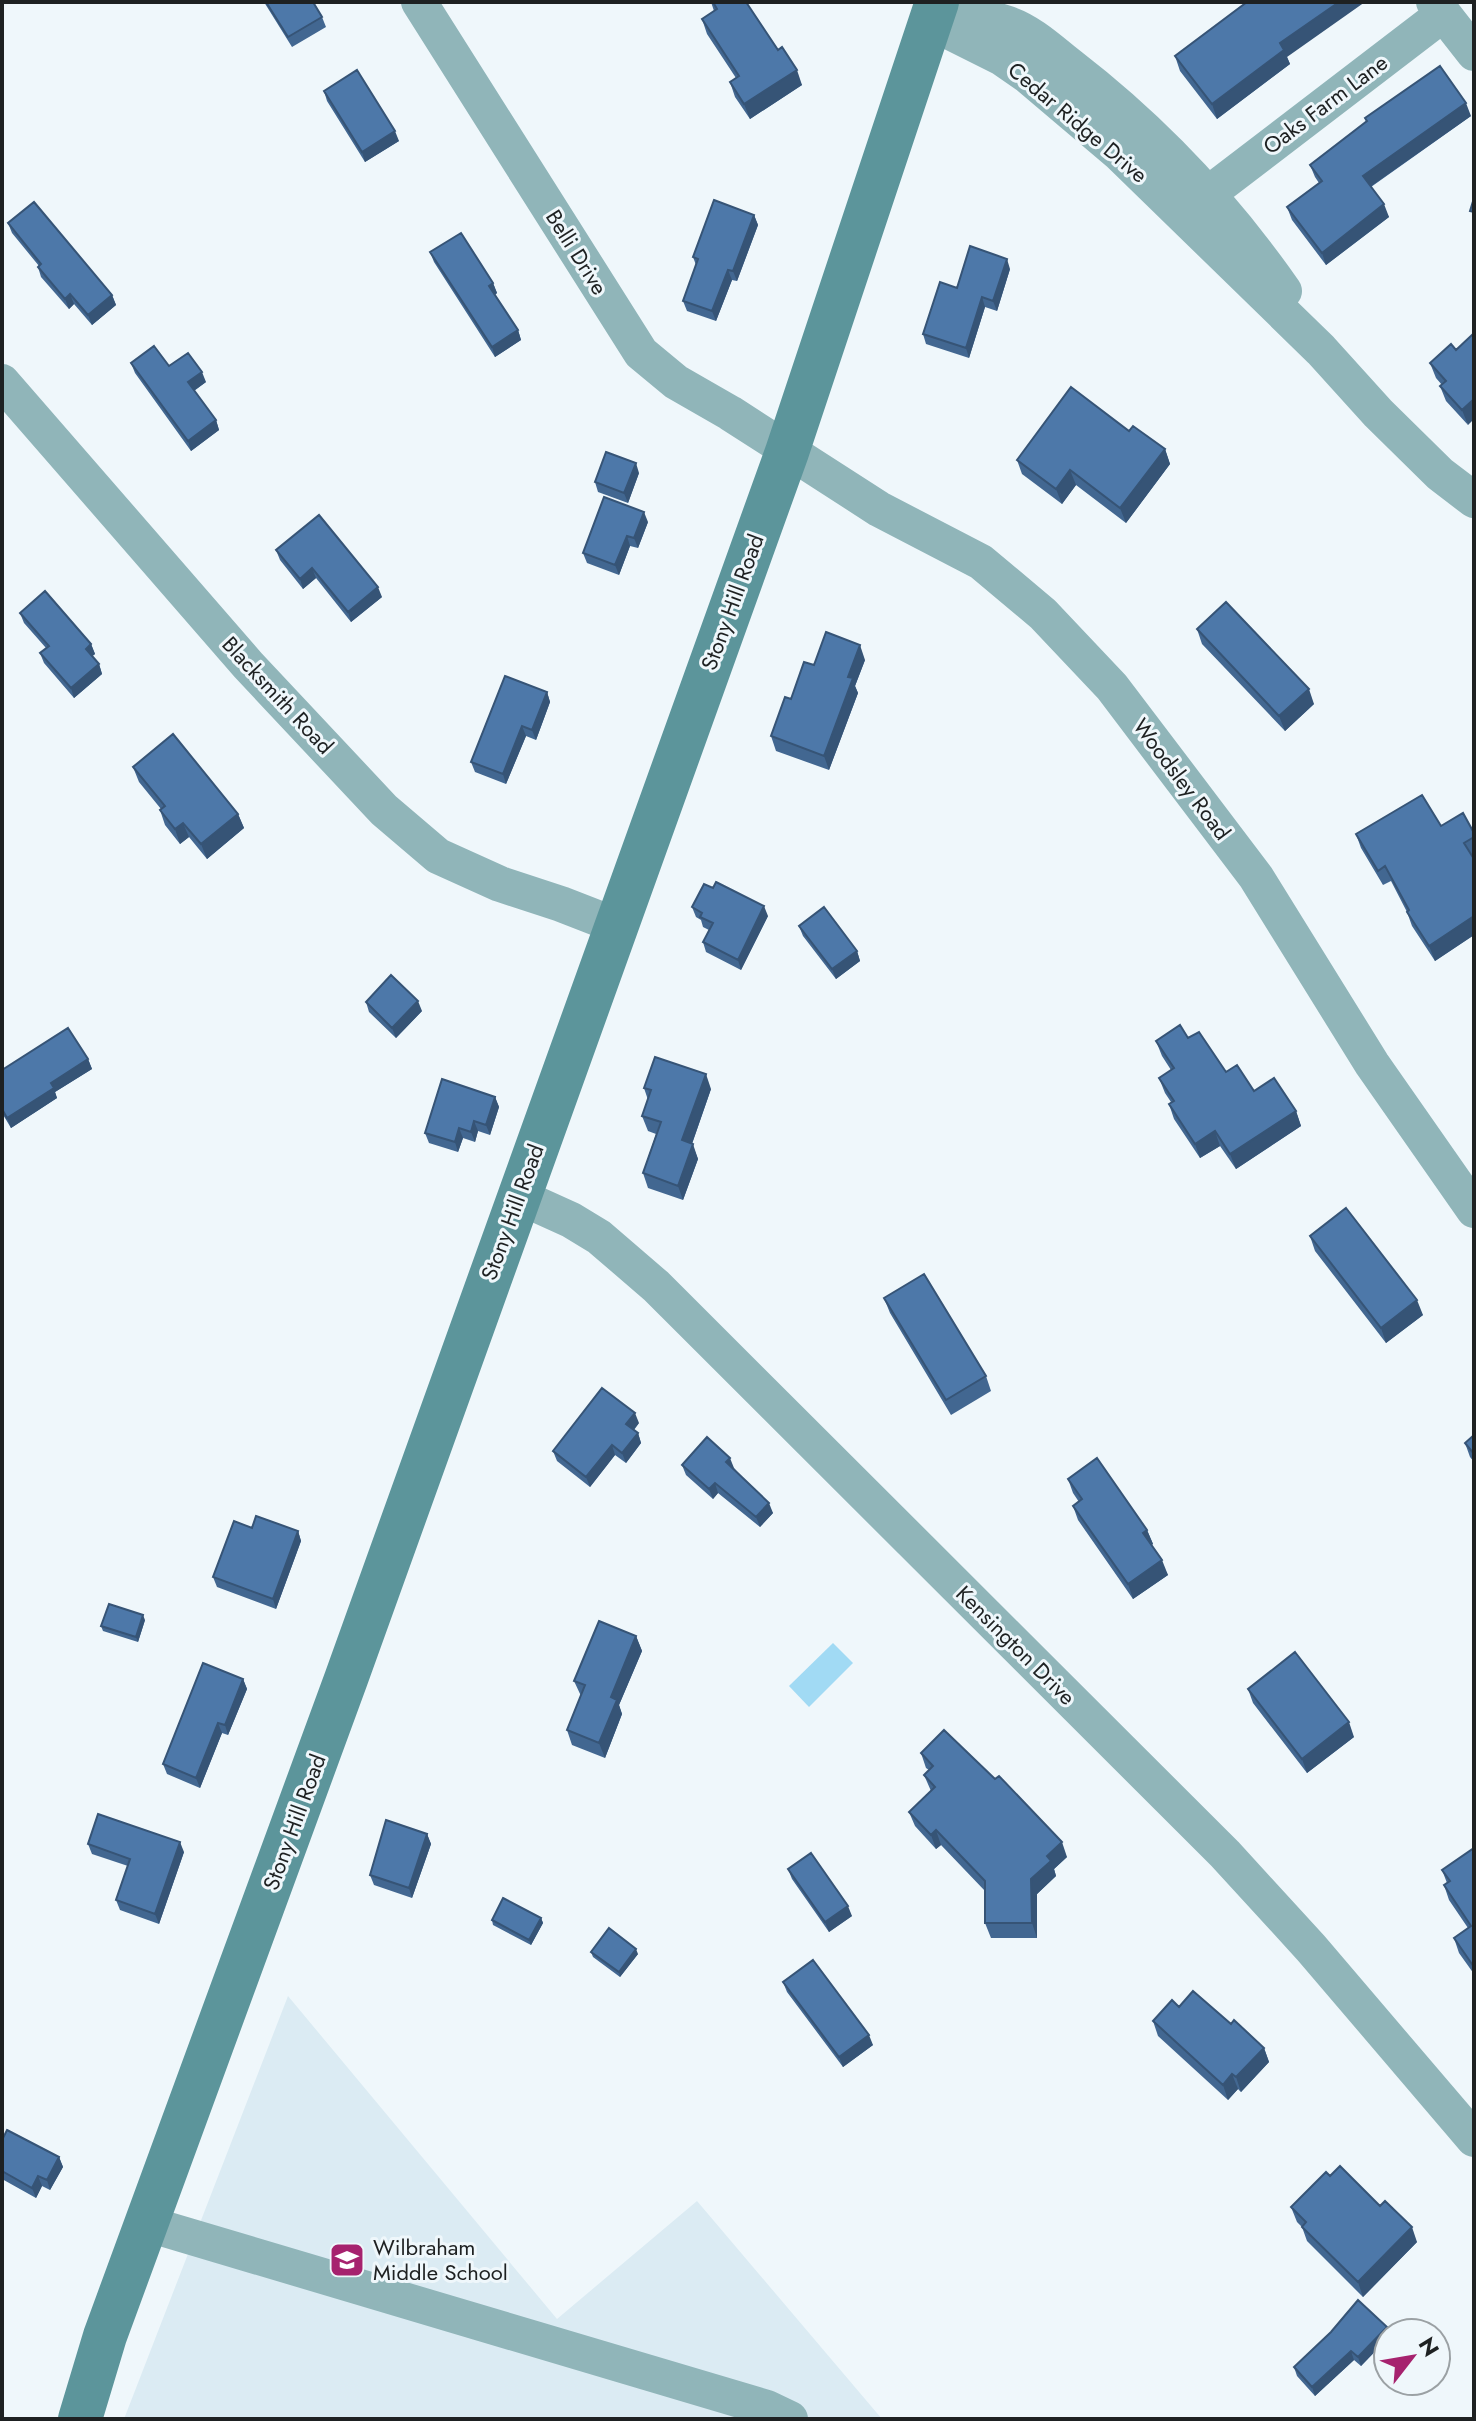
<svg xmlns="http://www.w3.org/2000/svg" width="1476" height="2421" font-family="Jost,sans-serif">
  <rect width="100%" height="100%" fill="#eff7fb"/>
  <!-- built -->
  <path fill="#dbebf3" d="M288 1996 557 2319 697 2201 882 2419H124Z"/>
  <!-- green -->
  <path fill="#a1daf4" d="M833 1643 853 1663 809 1707 789 1686Z"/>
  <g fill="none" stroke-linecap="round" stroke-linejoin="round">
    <!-- street -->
    <path stroke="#90b5b9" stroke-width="36" d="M419 2 641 353 676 382 730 413 879 509 981 562 1043 614 1112 687 1256 877 1372 1064 1474 1210
      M1434 2 1474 53
      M930 22 1002 58 1028 76 1120 154 1321 350 1378 413 1440 474 1474 500
      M930 22C957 15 981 14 1008 24 1031 32 1050 50 1069 65 1152 129 1224 205 1284 291
      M1208 194 1442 15
      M2 382 248 665 384 810 438 856 500 884 561 904 615 925
      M518 1196 571 1220 599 1237 656 1286 1225 1854 1311 1948 1474 2139
      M148 2224 767 2408 790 2419"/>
    <!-- secondary -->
    <path stroke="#5c959b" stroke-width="44" d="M80 2419 105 2336 346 1679 787 452 937 2"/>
  </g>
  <!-- wall -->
  <path fill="#426791" d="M264 2H313L322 17 326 27 292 47Z
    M711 2H746L802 85 750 119 735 97 730 82 736 78 707 34 702 19 714 11Z
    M1175 56 1287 57 1290 64 1217 119 1180 71Z
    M324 91 399 141 365 162 327 101Z
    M1471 116 1371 187 1389 217 1326 265 1292 220 1287 207 1319 183 1315 177 1310 165 1366 122 1365 118Z
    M754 215 758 225 737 281 732 280 716 321 687 311 683 301 696 265 693 257Z
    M8 223 112 295 116 305 92 325 74 304 69 309 41 277 38 267 39 266 12 233Z
    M430 252 493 283 497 293 495 295 518 330 521 340 495 357 434 262Z
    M1010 269 997 311 985 307 969 358 926 344 923 334 957 288Z
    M1451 344 1468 425 1446 401 1440 386 1442 385 1436 378 1430 363Z
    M131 363 169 366 206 382 194 391 216 420 219 430 191 451 135 373Z
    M1129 431 1165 449 1170 464 1126 523 1076 485 1062 504 1022 474 1017 460Z
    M639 473 628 503 598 492 595 482Z
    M648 522 638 548 630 546 619 575 587 563 583 553Z
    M276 550 382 597 351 622 316 578 303 589 280 560Z
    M20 613 91 644 95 654 92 656 99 664 102 674 74 698 44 663 40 653 46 648 24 623Z
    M1197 629 1314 704 1285 731 1202 644Z
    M865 660 855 686 858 693 829 770 776 751 771 736 791 699 814 665Z
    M547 692 550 702 536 740 526 736 506 784 475 772 471 762Z
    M133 767 238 814 244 828 207 859 189 837 180 844 165 825 160 810 161 809 139 782Z
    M1441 826 1474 833V855L1472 856 1474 859V935L1435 961 1412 926 1407 912 1391 881 1383 885 1361 848 1356 834Z
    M692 907 768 916 741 970 706 952 703 942 709 930 703 927 701 920 696 917Z
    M799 926 857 951 860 961 836 979 803 936Z
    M366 1002 422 1011 396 1038 369 1012Z
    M1188 1038 1226 1072 1254 1091 1296 1111 1301 1126 1236 1169 1220 1146 1200 1158 1174 1119 1169 1104 1171 1102 1165 1093 1159 1078 1171 1070 1162 1056 1156 1041Z
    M88 1059 92 1069 55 1092 57 1098 11 1128 2 1113V1070Z
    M644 1088 711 1089 692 1144 698 1159 683 1200 648 1188 643 1173 656 1134 648 1131 642 1116 648 1100Z
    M495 1097 499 1107 490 1135 478 1131 475 1142 463 1138 458 1152 429 1143 425 1133Z
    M1310 1236 1423 1315 1386 1343 1315 1251Z
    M884 1298 986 1376 991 1391 951 1415 890 1313Z
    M639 1423 634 1430 638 1433 641 1443 626 1463 615 1455 590 1487 557 1461 553 1451Z
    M1474 1435V1462L1470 1457 1465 1443Z
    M682 1465 734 1468 773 1513 760 1527 718 1493 713 1499 686 1475Z
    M1068 1479 1147 1530 1153 1544 1151 1545 1168 1575 1133 1599 1078 1520 1073 1506 1079 1502 1073 1493Z
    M252 1528 298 1531 301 1541 276 1609 217 1587 213 1577Z
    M145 1620 138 1642 103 1631 101 1626Z
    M636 1636 642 1651 619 1705 622 1714 605 1758 572 1745 567 1730 581 1696 574 1681Z
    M243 1679 247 1689 228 1735 222 1733 200 1788 167 1774 163 1764Z
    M1248 1689 1354 1737 1307 1773 1253 1703Z
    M921 1753 1067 1857 1054 1869 1056 1876 1037 1894V1938H991L985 1923V1891L941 1845 936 1849 915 1826 909 1812 931 1791 924 1775 929 1770 926 1768Z
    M427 1834 431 1844 412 1898 374 1885 370 1875Z
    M88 1844 184 1852 159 1924 120 1910 116 1900 128 1866 92 1854Z
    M1474 1848V1974L1459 1953 1454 1938 1468 1928 1449 1900 1444 1885 1447 1883 1442 1870Z
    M788 1869 852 1916 829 1932 792 1879Z
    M541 1918 543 1923 531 1945 493 1925 492 1920Z
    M591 1952 638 1954 620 1977 593 1957Z
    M783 1982 873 2045 843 2067 787 1992Z
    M1153 2021 1231 2024 1264 2048 1269 2062 1241 2092 1238 2089 1228 2100 1158 2036Z
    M2 2140 59 2157 63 2167 50 2190 42 2186 36 2198 2 2179Z
    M1330 2176 1417 2242 1363 2297 1307 2241 1302 2227 1297 2222 1291 2207Z
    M1388 2333V2338L1361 2366 1354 2360 1315 2396 1297 2376 1294 2367Z"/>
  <!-- shaded-wall -->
  <path fill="#365476" d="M1339 2H1365L1287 57 1290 64 1217 119 1212 104 1280 43Z
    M797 70 802 85 750 119 744 104Z
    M1466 103 1471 116 1367 189 1363 176Z
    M395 131 399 141 365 162 362 152Z
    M1384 204 1389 217 1326 265 1322 253Z
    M754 215 758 225 737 281 733 271Z
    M1007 259 1010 269 997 311 993 301Z
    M728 270 732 280 716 321 712 311Z
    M493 283 497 293 493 296 489 286Z
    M70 294 74 304 69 309 65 299Z
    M112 295 116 305 92 325 88 315Z
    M982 297 985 307 969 358 966 348Z
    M518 330 521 340 495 357 492 347Z
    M202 372 206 382 192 392 188 382Z
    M1474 399V419L1468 425 1462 410Z
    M216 420 219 430 191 451 188 441Z
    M1165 449 1170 464 1126 523 1120 508Z
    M636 463 639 473 628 503 624 493Z
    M1070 470 1076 485 1062 504 1056 489Z
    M644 512 648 522 638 548 634 538Z
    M627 536 630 546 619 575 615 565Z
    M312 568 316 578 303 589 300 579Z
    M378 587 382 597 351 622 348 612Z
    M91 644 95 654 89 659 86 649Z
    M860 645 865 660 855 686 858 693 829 770 824 756 848 677Z
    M99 664 102 674 74 698 71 688Z
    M1309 689 1314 704 1285 731 1279 716Z
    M547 692 550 702 536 740 532 730Z
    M522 726 526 736 506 784 503 774Z
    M238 814 244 828 207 859 201 844Z
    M183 823 189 837 180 844 175 829Z
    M764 906 768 916 741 970 738 960Z
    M1474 916V935L1435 961 1429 946Z
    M857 951 860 961 836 979 832 969Z
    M418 1001 422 1011 396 1038 392 1028Z
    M88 1059 92 1069 55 1092 57 1098 11 1128 7 1118 51 1083Z
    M706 1074 711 1089 688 1155 682 1140Z
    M495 1097 499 1107 490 1135 486 1125Z
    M1296 1111 1301 1126 1236 1169 1230 1154Z
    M474 1121 478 1131 475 1142 471 1132Z
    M459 1128 463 1138 458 1152 455 1142Z
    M1215 1131 1220 1146 1200 1158 1195 1144Z
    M693 1144 698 1159 683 1200 678 1186Z
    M1417 1300 1423 1315 1386 1343 1381 1328Z
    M635 1413 639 1423 630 1434 626 1424Z
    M638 1433 641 1443 626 1463 622 1453Z
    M612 1445 615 1455 590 1487 586 1477Z
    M730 1458 734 1468 730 1472 726 1462Z
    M715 1483 718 1493 713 1499 709 1489Z
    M769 1503 773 1513 760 1527 756 1517Z
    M1147 1530 1153 1544 1148 1548 1143 1533Z
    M298 1531 301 1541 276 1609 273 1599Z
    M1162 1560 1168 1575 1133 1599 1128 1584Z
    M143 1615 145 1620 138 1642 136 1637Z
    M636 1636 642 1651 619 1705 622 1714 605 1758 599 1743 611 1697Z
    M243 1679 247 1689 228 1735 225 1725Z
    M1349 1722 1354 1737 1307 1773 1302 1759Z
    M218 1723 222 1733 200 1788 196 1778Z
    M936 1830 941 1845 936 1849 931 1835Z
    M427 1834 431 1844 412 1898 409 1888Z
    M180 1842 184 1852 159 1924 155 1914Z
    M1062 1842 1067 1857 1054 1869 1056 1876 1037 1894V1938L1032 1923 1031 1879 1047 1856Z
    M848 1906 852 1916 829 1932 825 1922Z
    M541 1918 543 1923 531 1945 529 1940Z
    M636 1949 638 1954 620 1977 619 1972Z
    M869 2035 873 2045 843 2067 839 2057Z
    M1264 2048 1269 2062 1241 2092 1236 2077Z
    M1232 2074 1238 2089 1228 2100 1223 2085Z
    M59 2157 63 2167 50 2190 47 2180Z
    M38 2176 42 2186 36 2198 32 2188Z
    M1412 2227 1417 2242 1363 2297 1358 2282Z
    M1387 2327 1389 2333 1388 2338 1361 2366 1358 2357Z
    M1351 2351 1354 2360 1315 2396 1312 2387Z"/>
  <!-- building -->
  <path fill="#4d78a9" stroke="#365476" stroke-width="2" d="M266 2H313L322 17 288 37Z
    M713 2H746L778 50 782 47 797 70 744 104 730 82 739 76 702 19 717 9Z
    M1247 2H1339L1280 43 1284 50 1212 104 1175 56Z
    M1440 66 1466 103 1363 176 1384 204 1322 253 1287 207 1322 181 1310 165 1367 121 1365 118Z
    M357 70 395 131 362 152 324 91Z
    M1474 198V212L1470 211Z
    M714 200 754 215 733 271 728 270 712 311 683 301 698 259 693 257Z
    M34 202 112 295 88 315 70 294 65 299 38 267 41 264 8 223Z
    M461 233 493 283 489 286 518 330 492 347 430 252Z
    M970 246 1007 259 993 301 982 297 966 348 923 334 940 282 957 288Z
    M1474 333V399L1462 410 1440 386 1446 381 1430 363 1451 344 1456 350Z
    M154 346 169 366 188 353 202 372 188 382 216 420 188 441 131 363Z
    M1071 387 1129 431 1133 426 1165 449 1120 508 1070 470 1056 489 1017 460Z
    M606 452 636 463 624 493 595 482Z
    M604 497 644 512 634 538 627 536 615 565 583 553Z
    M319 515 378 587 348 612 312 568 300 579 276 550Z
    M45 591 91 644 86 649 99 664 71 688 40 653 49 646 20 613Z
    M1226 602 1309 689 1279 716 1197 629Z
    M826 632 860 645 848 677 853 678 824 756 771 736 785 697 791 699 804 662 814 665Z
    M505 676 547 692 532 730 522 726 503 774 471 762Z
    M173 734 238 814 201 844 183 823 175 829 160 810 165 806 133 767Z
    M1422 795 1441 826 1463 813 1474 833V837L1464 843 1474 859V916L1429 946 1407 912 1409 910 1385 866 1378 871 1356 834Z
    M716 882 764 906 738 960 703 942 713 923 700 917 702 913 692 907 704 884 713 888Z
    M824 907 857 951 832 969 799 926Z
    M391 975 418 1001 392 1028 366 1002Z
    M1180 1025 1188 1038 1199 1032 1226 1072 1237 1065 1254 1091 1274 1078 1296 1111 1230 1154 1215 1131 1195 1144 1169 1104 1174 1101 1159 1078 1174 1068 1156 1041Z
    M68 1028 88 1059 51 1083 54 1088 7 1118 2 1109V1070Z
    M655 1057 706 1074 682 1140 693 1144 678 1186 643 1173 661 1122 642 1116 651 1090 644 1088Z
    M442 1079 495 1097 486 1125 474 1121 471 1132 459 1128 455 1142 425 1133Z
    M1346 1208 1417 1300 1381 1328 1310 1236Z
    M924 1274 986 1376 946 1400 884 1298Z
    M602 1388 635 1413 626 1424 638 1433 622 1453 612 1445 586 1477 553 1451Z
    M1474 1435V1454L1465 1443Z
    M707 1437 730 1458 726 1462 769 1503 756 1517 715 1483 709 1489 682 1465Z
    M1097 1458 1147 1530 1143 1533 1162 1560 1128 1584 1073 1506 1082 1499 1068 1479Z
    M256 1516 298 1531 273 1599 213 1577 234 1521 252 1528Z
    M109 1604 143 1615 136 1637 101 1626Z
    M599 1621 636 1636 611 1697 617 1700 599 1743 567 1730 585 1685 574 1681Z
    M1295 1652 1349 1722 1302 1759 1248 1689Z
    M203 1663 243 1679 225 1725 218 1723 196 1778 163 1764Z
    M944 1730 995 1779 999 1776 1062 1842 1047 1856 1051 1861 1031 1879 1032 1923H985V1881L936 1830 931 1835 909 1812 935 1787 924 1775 933 1766 921 1753Z
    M98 1814 180 1842 155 1914 116 1900 130 1859 88 1844Z
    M386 1820 427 1834 409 1888 370 1875Z
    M1474 1848V1967L1454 1938 1471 1926 1444 1885 1450 1881 1442 1870Z
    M811 1853 848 1906 825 1922 788 1869Z
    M503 1898 541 1918 529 1940 492 1920Z
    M609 1928 636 1949 619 1972 591 1952Z
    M813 1960 869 2035 839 2057 783 1982Z
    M1193 1991 1231 2024 1234 2020 1264 2048 1236 2077 1232 2074 1223 2085 1153 2021 1172 2000 1179 2007Z
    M7 2130 59 2157 47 2180 38 2176 32 2188 2 2171V2140Z
    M1340 2166 1380 2206 1385 2201 1412 2227 1358 2282 1302 2227 1306 2222 1291 2207 1326 2172 1330 2176Z
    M1358 2300 1387 2327 1358 2357 1351 2351 1312 2387 1294 2367 1331 2332Z"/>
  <!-- icons -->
  <defs>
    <symbol id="school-square" viewBox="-11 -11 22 22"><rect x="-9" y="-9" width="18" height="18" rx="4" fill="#a6226e" stroke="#eff7fb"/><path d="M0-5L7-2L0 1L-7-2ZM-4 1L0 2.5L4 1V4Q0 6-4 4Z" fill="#fff"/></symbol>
  </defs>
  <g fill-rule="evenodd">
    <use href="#school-square" x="327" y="2240" width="40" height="40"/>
  </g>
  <g text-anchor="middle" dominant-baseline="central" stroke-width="6" stroke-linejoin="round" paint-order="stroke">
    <!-- street labels -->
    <g font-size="22" fill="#1e2122" stroke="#eff7fb">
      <text transform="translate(1325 104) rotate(-37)">Oaks Farm Lane</text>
      <text transform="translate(1078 122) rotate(40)">Cedar Ridge Drive</text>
      <text transform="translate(577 252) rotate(58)">Belli Drive</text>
      <text transform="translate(732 602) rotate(-70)">Stony Hill Road</text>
      <text transform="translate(278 695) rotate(47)">Blacksmith Road</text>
      <text transform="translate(1182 779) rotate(53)">Woodsley Road</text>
      <text transform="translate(512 1212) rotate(-70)">Stony Hill Road</text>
      <text transform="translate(1016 1645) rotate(45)">Kensington Drive</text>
      <text transform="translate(294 1822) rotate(-70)">Stony Hill Road</text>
    </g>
    <!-- poi labels -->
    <g font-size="22" fill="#1e2122" stroke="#eff7fb" text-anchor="start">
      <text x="373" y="2247">Wilbraham<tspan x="373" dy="25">Middle School</tspan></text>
    </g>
  </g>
  <!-- border -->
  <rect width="1476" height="2421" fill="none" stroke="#1e2122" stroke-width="8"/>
  <!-- north arrow -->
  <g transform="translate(1412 2357) rotate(59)"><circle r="38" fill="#eff7fb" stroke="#9ba1a4" stroke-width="2"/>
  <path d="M0-6L14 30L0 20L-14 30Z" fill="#a6226e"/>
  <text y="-12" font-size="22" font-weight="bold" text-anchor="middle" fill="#1e2122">N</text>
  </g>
</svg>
